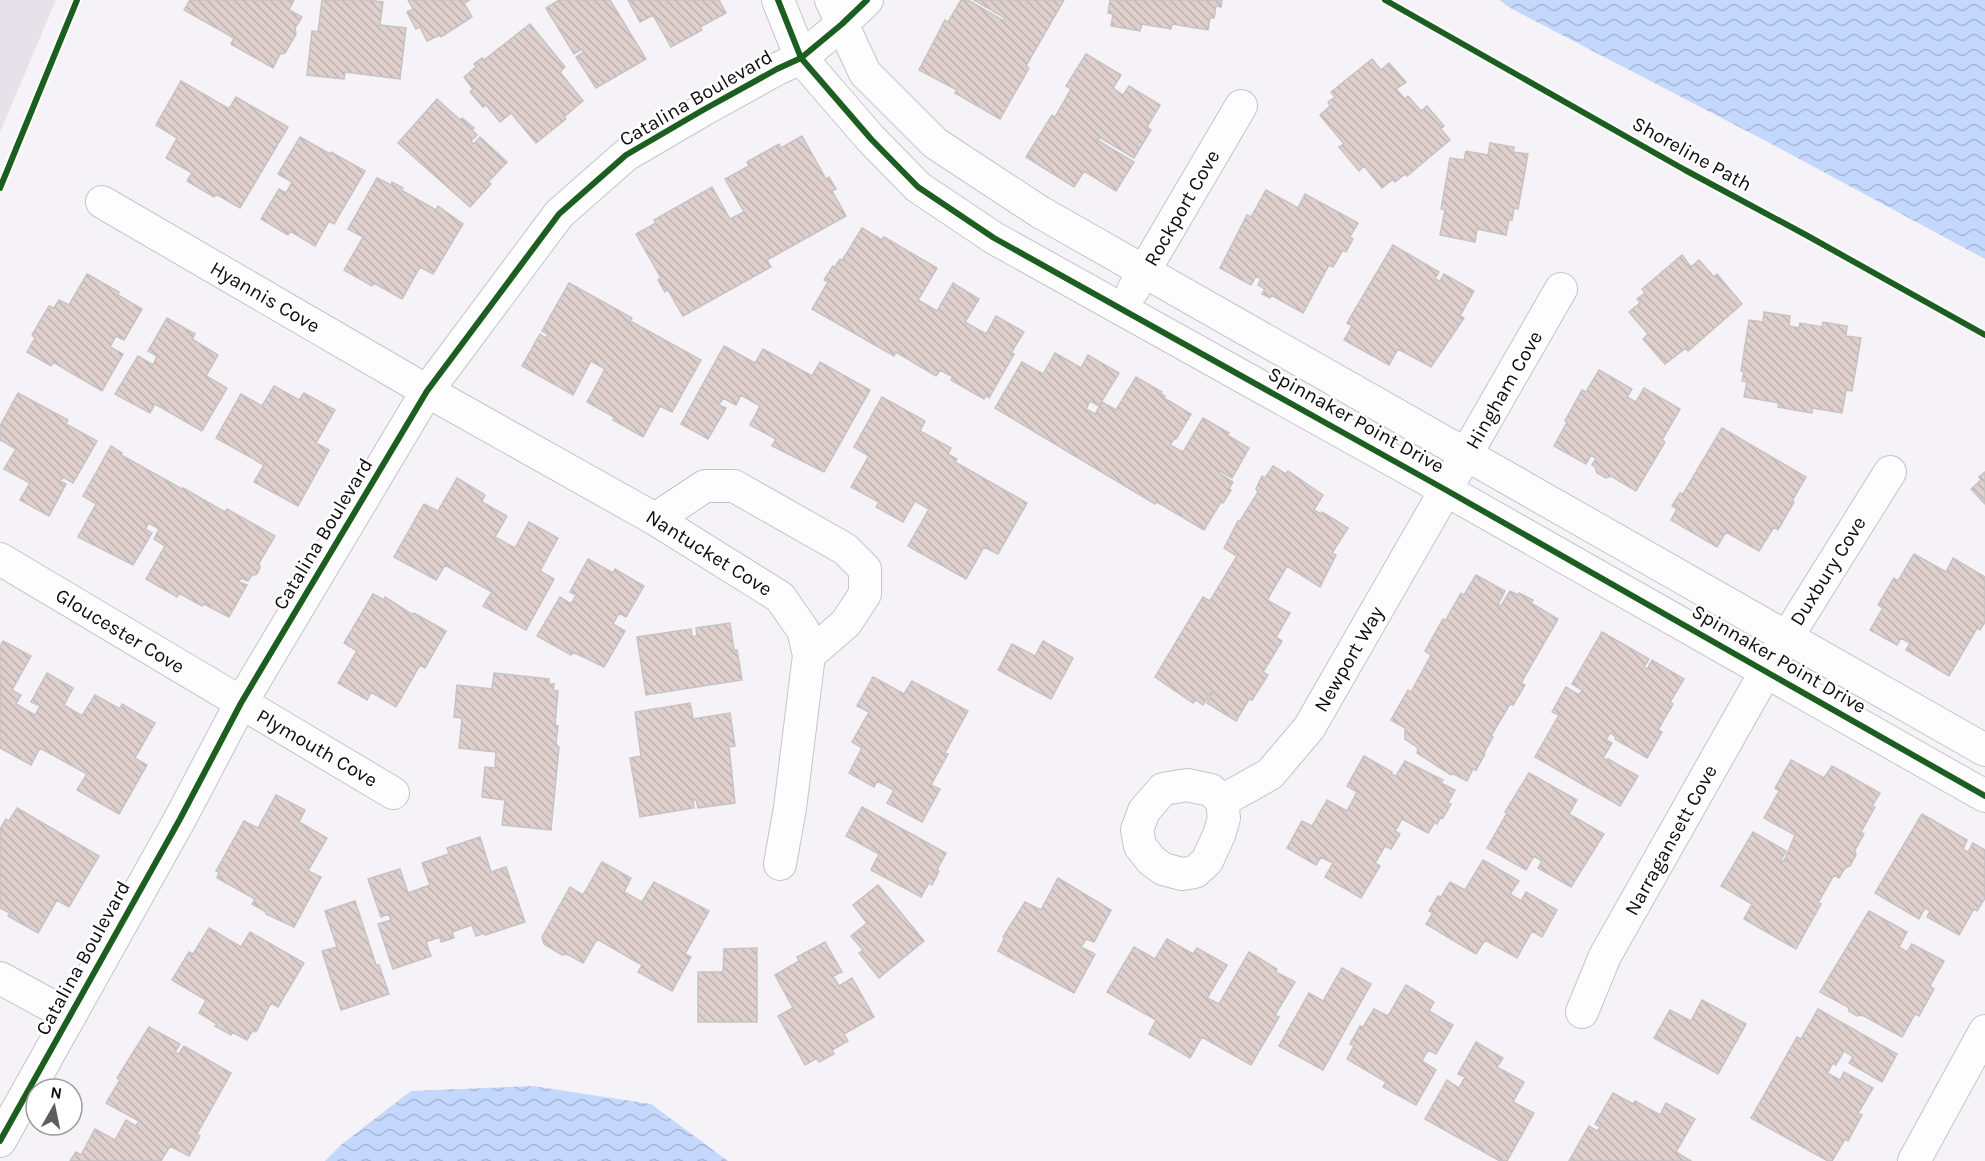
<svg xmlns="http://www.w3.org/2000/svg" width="1985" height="1161" font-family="Karla,sans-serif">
  <defs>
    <pattern id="water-waves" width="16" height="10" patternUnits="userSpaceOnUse" patternTransform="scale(1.5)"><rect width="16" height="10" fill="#c4d7fc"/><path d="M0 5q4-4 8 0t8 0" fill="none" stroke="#a7b7d7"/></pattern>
    <pattern id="building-back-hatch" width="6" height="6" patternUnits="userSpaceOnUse" patternTransform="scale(1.5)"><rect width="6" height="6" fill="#e0d0cd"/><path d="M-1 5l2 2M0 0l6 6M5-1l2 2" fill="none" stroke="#bfb1af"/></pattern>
  </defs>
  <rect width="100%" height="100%" fill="#f5f3f7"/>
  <!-- built -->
  <path fill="#e7e1ea" d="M0 0H56L0 132Z"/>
  <!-- water -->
  <path fill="url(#water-waves)" d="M1499 0H1985V259L1764 140 1512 9Z
    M533 1086 651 1104 728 1161H325L342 1144 411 1091Z"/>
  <!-- building -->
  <path fill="url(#building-back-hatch)" stroke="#c5c3c4" stroke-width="1.5" d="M190 0H294L289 10 302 17 295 28 296 34 285 53 280 54 273 68 231 44 234 38 184 10Z
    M322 0H366L383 2 380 25 406 28 400 79 345 72 344 79 307 75 312 31 318 32Z
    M408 0H470L464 3 472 17 441 37 440 35 427 41 420 27 416 29 407 12 413 9Z
    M559 0H610L646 59 596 88 576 57 584 52 582 49 574 54 546 8Z
    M628 0H719L726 13 700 27 702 30 671 47 653 15 640 22Z
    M961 0H968L1004 21 1005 18 974 0H1064L1026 66 1029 68 1000 119 955 93 957 90 919 70 945 20 948 22Z
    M1110 0H1222L1221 7 1216 6 1214 18H1210L1208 30 1172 24 1171 29 1142 24 1140 31 1111 26 1113 14 1108 13Z
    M530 24 565 67 560 72 583 101 564 117 566 119 536 143 511 113 500 122 486 105 483 107 470 92 473 89 464 77 476 67 474 64 482 58 484 60Z
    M1086 54 1121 75 1113 88 1123 95 1129 86 1160 105 1147 127 1151 130 1134 158 1099 137 1097 140 1134 162 1116 191 1084 171 1074 187 1026 157 1052 115 1055 117 1071 89 1066 86Z
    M1372 59 1381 70 1389 63 1406 82 1396 89 1405 99 1408 96 1421 111 1427 106 1444 126 1441 129 1450 140 1407 176 1405 174 1395 182 1393 179 1382 188 1364 166 1359 171 1339 147 1344 144 1320 115 1330 106 1328 102 1335 97 1331 92Z
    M181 81 229 109 236 97 288 127 240 208 216 194 214 197 187 181 192 173 166 158 177 138 156 125Z
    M437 99 460 120 462 118 474 128 472 130 477 135 471 141 474 144 480 137 507 162 488 182 491 184 470 207 398 143Z
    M802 136 826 179 829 177 836 189 832 191 846 216 767 260 771 267 683 316 668 290 665 292 658 280 661 278 636 234 656 223 654 220 712 187 730 219 744 212 725 179 749 166 747 162 779 144 781 148Z
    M300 137 330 154 331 152 365 171 334 224 329 221 315 246 290 231 288 235 261 219 279 189 286 193 292 182 278 174Z
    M1490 143 1514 147 1513 152 1528 154 1518 209 1514 208 1512 220H1509L1506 235 1477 229 1475 242 1440 235 1445 210 1441 209 1450 158 1464 160 1466 151 1488 155Z
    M377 178 391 185 392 182 403 188 401 190 436 210 438 206 463 224 433 274 420 267 402 299 374 283 372 286 344 270 363 237 348 229Z
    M1266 190 1298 208 1305 194 1358 223 1350 237 1353 239 1346 252 1343 250 1333 267 1329 265 1303 313 1271 295 1270 298 1262 294 1265 289 1258 285 1261 279 1256 276 1251 285 1220 268 1247 215 1251 217Z
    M862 228 882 240 884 237 937 268 918 300 937 311 953 283 979 299 965 322 986 334 996 316 1024 332 1011 353 1014 354 989 398 986 395 984 399 951 380 953 377 940 370 936 376 896 352 894 356 812 309 828 282 824 280 833 266 835 267 840 259 854 267 843 259Z
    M1393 245 1439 272 1435 279 1440 281 1444 274 1474 291 1460 316 1464 318 1431 367 1398 349 1389 365 1344 340 1352 326 1347 323Z
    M1682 255 1691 267 1699 260 1714 277 1717 274 1742 304 1688 351 1686 348 1665 364 1643 339 1648 334 1629 312 1640 303 1637 299 1645 293 1642 289Z
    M87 274 119 292 118 295 142 309 124 340 116 336 110 347 123 354 102 391 53 362 51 366 27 352 35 338 32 335 49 306 54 308 59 300 69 305Z
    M569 283 632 318 630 321 701 360 672 412 660 406 643 437 613 420 614 417 587 402 605 369 591 361 573 395 522 366 540 334 546 338 548 334 542 331Z
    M1764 312 1790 316 1789 326 1799 328 1800 323 1822 327 1823 322 1847 326 1846 336 1861 338 1852 391 1846 390 1842 413 1812 408V413L1778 407 1779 403 1744 397 1747 382 1742 381 1744 371H1741L1749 320 1763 322Z
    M167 318 195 334 192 339 218 355 206 376 227 388 202 431 155 404 150 413 115 394 138 356 153 365 157 356 148 351Z
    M724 346 755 363 763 349 812 376 820 362 870 390 824 472 772 446 776 439 750 425 760 406 741 395 736 405 723 398 719 405 726 408 708 439 681 424Z
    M1055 353 1081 368 1088 355 1119 373 1099 406 1090 401 1086 409 1095 414 1102 402 1116 410 1136 377 1162 392 1161 394 1165 396 1164 398 1191 414 1176 439H1174L1170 445 1183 452 1203 418 1229 433 1227 435 1249 448 1232 478 1220 471 1219 473 1233 482 1229 489 1231 490 1223 503 1221 502 1204 530 1157 502 1155 504 995 408 1022 362 1043 374Z
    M1599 370 1632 389 1627 397 1636 402 1644 388 1680 409 1662 440 1665 442 1636 491 1611 476 1606 478 1597 473 1595 467 1592 465 1596 458 1591 455 1586 464 1554 446 1567 422 1565 421 1582 390 1586 392Z
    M274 386 299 400 304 393 335 410 316 443 329 450 298 506 254 482 264 465 216 438 241 394 262 406Z
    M18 393 68 420 66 424 97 441 73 483 63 477 60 481 66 484 49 516 20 500 30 483 4 469 16 449 0 440V426Z
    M882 397 925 421 920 431 951 448 948 454 957 459 955 462 1027 503 998 554 984 547 966 579 908 546 929 509 915 501 903 522 876 507 879 502 851 487 869 456 854 447Z
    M1722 428 1806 477 1792 501 1794 502 1778 530 1774 527 1759 551 1726 532 1717 547 1671 520 1677 509 1672 506 1680 493 1683 494Z
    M111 446 122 453 121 455 182 489 183 488 225 512 227 509 275 536 259 563 260 568 257 574 251 576 248 581 241 578 239 582 247 585 229 617 204 604 202 606 179 593 177 597 146 579 165 546 154 539 159 529 149 523 145 529 152 533 133 565 78 537 96 504 83 496Z
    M1273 466 1286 474 1288 471 1323 495 1314 510 1321 514 1322 512 1348 528 1332 553 1336 555 1320 587 1287 566 1267 600 1290 613 1276 637 1282 641 1263 672 1268 675 1252 700 1249 699 1236 721 1207 703 1213 692 1212 691 1203 705 1196 700 1193 703 1155 677 1203 597 1210 601 1237 556 1224 548 1238 521H1240L1258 492 1256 489 1262 476 1265 478Z
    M1985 472V504L1971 489 1981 480 1979 477Z
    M457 478 485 495 482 502 507 516 495 537 515 548 529 522 558 538 540 571 554 579 526 630 483 606 492 592 445 565 436 580 394 557 424 504 438 511Z
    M1914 554 1946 572 1953 558 1985 577V622L1980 630 1977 628 1949 676 1906 650 1910 643 1901 638 1897 645 1870 630 1883 608 1878 605 1894 578 1898 581Z
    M588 559 613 573 615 569 644 586 626 617 619 613 613 624 625 631 604 667 573 652 571 655 537 636 560 597 571 604 576 595 570 592Z
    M1476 575 1505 591 1498 604 1501 606 1510 591 1518 595 1519 593 1533 600 1531 603 1558 619 1521 683 1525 685 1513 705 1510 704 1491 736 1493 737 1484 753 1485 754 1476 770 1473 769 1467 781 1452 773 1451 775 1417 753 1418 748 1405 739V728L1391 720 1408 690 1411 692 1431 655 1425 651 1443 619 1445 621 1461 593 1464 595Z
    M373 594 384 600 385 597 413 615 414 613 446 631 425 668 420 665 396 707 371 692 367 700 338 683 357 651 344 643Z
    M730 623 734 650H737L742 680 646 695 637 637 691 629 692 637 697 636 696 628Z
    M1602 632 1649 659 1644 667 1647 669 1652 660 1684 679 1670 702 1673 704 1658 730 1662 732 1647 758 1615 739 1616 737 1610 733 1606 740 1612 743 1603 758 1607 760 1608 759 1638 776 1620 806 1535 757 1559 715 1552 712 1566 687 1579 695 1582 690 1572 684Z
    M3 641 31 656 12 690 21 695 16 704 35 715 40 706 31 702 47 673 73 688 64 705 82 716 95 695 120 709 122 704 155 723 135 758 147 765 119 814 77 790 87 774 40 748 31 765 0 748V647Z
    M1043 641 1073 658 1051 699 998 670 1012 644 1035 656Z
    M494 673 549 679V684H554L553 690 558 691 555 725 558 726 556 744 559 747 551 830 502 825 505 800 482 797 485 767 495 768 496 752 459 748 462 718 454 717 457 685 492 689Z
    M873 677 904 694 912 681 968 711 945 753 948 754 931 785 940 789 922 822 887 803 894 790 877 781 874 787 849 773 862 748 852 742 869 712 857 706Z
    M690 703 693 719 730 713 735 746 729 747 735 803 698 808 696 800 693 799 694 808 640 817 630 758 641 756 635 712Z
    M1364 756 1392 772 1391 774 1396 776 1405 761 1443 780 1441 783 1455 790 1448 803 1451 804 1443 818 1441 817 1437 824 1435 822 1428 833 1402 819 1395 831 1400 834 1391 849 1385 846 1375 863 1380 866 1361 898 1325 877 1333 863 1321 857 1316 865 1287 848 1302 821 1312 826 1327 800 1347 811 1357 792 1347 786Z
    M1791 760 1824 778 1832 766 1880 793 1872 806 1875 807 1861 832 1864 834 1855 850 1856 855 1850 866 1845 868 1839 878 1834 875 1818 903 1821 904 1796 949 1744 919 1752 904 1721 886 1753 832 1786 851 1781 860 1784 861 1795 835 1764 818 1779 791 1775 788Z
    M1529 773 1577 800 1569 814 1604 834 1571 887 1538 868 1542 861 1534 856 1526 870 1487 848 1507 813 1505 812Z
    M276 795 305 810 299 822 327 838 308 871 321 877 294 927 266 914V912L252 904 255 899 217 878 219 872 216 871 244 821 258 828Z
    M862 807 946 853 937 870 939 871 932 885 929 883 921 897 871 870 879 854 846 836Z
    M17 808 99 856 69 907 57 900 38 933 8 916 10 913 0 908V829L6 819 9 821Z
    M1922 814 1967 840 1963 849 1968 852 1973 843 1985 850V898L1977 911 1974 909 1959 935 1927 917 1930 911 1925 908 1919 919 1875 893Z
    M480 837 491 872 506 867 525 922 485 935 484 933 476 936 472 925 452 932 454 938 441 942 440 937 426 942 431 956 393 969 378 924 391 920 389 914 381 917 368 879 400 869 408 893 430 885 422 863 449 854 447 848Z
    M1483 860 1519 881 1510 894 1521 901 1526 892 1557 910 1542 937 1532 931 1517 958 1485 940 1476 954 1426 924 1433 913 1429 911 1438 896 1441 897 1450 882 1465 890Z
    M602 862 631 878 624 892 642 902 654 882 709 911 685 954 691 957 672 991 638 972 642 965 597 939 583 963 567 954 562 955 544 944 542 937 570 887 583 895Z
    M1058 878 1111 910 1094 942 1086 939 1081 947 1095 954 1074 993 998 951 1005 937H1003L1025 902 1041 910Z
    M878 885 924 941 879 978 859 953 863 950 851 936 867 923 853 905Z
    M355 901 376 965H379L389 994 341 1010 322 951 337 947 325 911Z
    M1869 911 1907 932 1899 947 1907 952 1912 944 1944 961 1930 986 1934 989 1919 1016 1915 1014 1902 1037 1862 1015 1857 1016 1849 1011 1848 1007 1820 992Z
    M209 928 241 947 250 932 304 963 278 1007 271 1003 256 1032 253 1030 247 1040 232 1032 231 1035 215 1026 217 1024 199 1013 206 1000 172 980 189 952 193 954Z
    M1167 939 1193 954 1197 948 1227 965 1207 998 1219 1004 1249 952 1277 969 1276 972 1295 982 1275 1015 1279 1017 1251 1065 1202 1037 1190 1058 1149 1034 1156 1020 1107 992 1134 947 1155 959Z
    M825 942 842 972 833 976 839 986 852 978 874 1017 844 1034 848 1041 832 1050 834 1054 819 1062 817 1058 805 1065 778 1016 793 1008 775 975 799 961 797 957Z
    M757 948V1022H698V972H723L724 949Z
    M1342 968 1371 984 1323 1070 1279 1046 1309 993 1323 1001Z
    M1406 985 1434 1002 1429 1011 1453 1025 1436 1054 1428 1050 1422 1061 1436 1070 1416 1105 1383 1087 1386 1082 1347 1059 1354 1046 1350 1044 1360 1026 1363 1027 1374 1009 1388 1016Z
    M1702 1000 1746 1024 1718 1074 1654 1038 1670 1010 1691 1021Z
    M1818 1009 1897 1054 1882 1082 1849 1063 1853 1057 1844 1051 1836 1065 1833 1063 1827 1073 1840 1080 1844 1072 1873 1088 1858 1113 1862 1115 1848 1141 1845 1139 1832 1161H1828L1751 1118 1797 1037 1801 1039Z
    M149 1027 180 1044 175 1052 179 1054 184 1046 231 1073 197 1134 200 1136 189 1156 170 1146 161 1161H70L76 1152 81 1155 95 1129 115 1140 126 1120 136 1126 139 1121 106 1103 120 1080 117 1078Z
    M1476 1042 1503 1058 1497 1067 1524 1082 1513 1102 1534 1113 1507 1161H1500L1425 1119 1447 1080 1459 1088 1465 1077 1458 1074Z
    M1613 1093 1633 1104 1635 1101 1660 1115 1666 1103 1695 1119 1676 1152 1691 1161H1569L1589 1126 1597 1131 1600 1127 1595 1124Z"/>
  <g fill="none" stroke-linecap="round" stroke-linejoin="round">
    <defs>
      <path id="minor" d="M778 0 801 58 871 139 918 187 994 238 1446 490 1985 796
        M831 0 865 73 935 143 1040 212 1985 750
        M102 202 427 391 655 519 780 597 803 630 809 655 790 808 780 864
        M1133 290 1241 106
        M655 519 705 486H734L845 549 865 569V594L846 623 809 655
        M0 559 393 793
        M1222 801 1211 790 1187 785 1163 789 1144 811 1137 830 1140 846 1151 860 1163 869 1182 874 1195 872 1207 861 1219 835 1224 818 1222 801 1270 774 1309 728 1561 289
        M0 978 70 1016
        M1582 1012 1605 956 1766 671 1890 472
        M0 1141 180 819 241 703 427 391 559 214 626 155 703 110 777 69 801 58 842 24 867 0
        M1914 1161 1985 1031"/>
    </defs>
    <!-- minor casing -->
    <use href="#minor" stroke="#c5c4c7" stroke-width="34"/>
    <!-- minor -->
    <use href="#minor" stroke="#fefdfe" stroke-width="32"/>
    <defs>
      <path id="cycleway" d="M778 0 801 58 871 139 918 187 994 238 1446 490 1985 796
        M1385 0 1685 170 1806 235 1985 335
        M0 188 77 0
        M0 1141 180 819 241 703 427 391 559 214 626 155 703 110 777 69 801 58 842 24 867 0"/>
    </defs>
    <!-- cycleway casing -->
    <use href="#cycleway" stroke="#fff" stroke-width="10"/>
    <!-- cycleway -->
    <use href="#cycleway" stroke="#1b5e20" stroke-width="6"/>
  </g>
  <g text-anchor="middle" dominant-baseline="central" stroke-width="5" stroke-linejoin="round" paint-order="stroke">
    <!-- street labels -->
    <g font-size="20" fill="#0c0b0d" stroke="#fff">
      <text transform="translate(696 98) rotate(-30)">Catalina Boulevard</text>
      <text transform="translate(1692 154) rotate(29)">Shoreline Path</text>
      <text transform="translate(1182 208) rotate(-60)">Rockport Cove</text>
      <text transform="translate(265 297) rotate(30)">Hyannis Cove</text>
      <text transform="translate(1504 390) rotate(-60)">Hingham Cove</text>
      <text transform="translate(1356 420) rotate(29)">Spinnaker Point Drive</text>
      <text transform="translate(323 534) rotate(-59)">Catalina Boulevard</text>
      <text transform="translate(709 553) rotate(32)">Nantucket Cove</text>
      <text transform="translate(1828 571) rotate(-58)">Duxbury Cove</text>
      <text transform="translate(120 631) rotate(31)">Gloucester Cove</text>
      <text transform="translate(1349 659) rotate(-60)">Newport Way</text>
      <text transform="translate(1779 659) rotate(30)">Spinnaker Point Drive</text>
      <text transform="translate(317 748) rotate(30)">Plymouth Cove</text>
      <text transform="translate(1671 840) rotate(-61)">Narragansett Cove</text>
      <text transform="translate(83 958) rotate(-61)">Catalina Boulevard</text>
    </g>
  </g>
  <!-- north arrow -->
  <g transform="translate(54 1107) rotate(9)"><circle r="28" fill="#ffffff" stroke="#9e9d9e" stroke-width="1.5"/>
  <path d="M0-4.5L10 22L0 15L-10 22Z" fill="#5e5c5f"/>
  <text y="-9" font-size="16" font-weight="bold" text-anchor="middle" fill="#0c0b0d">N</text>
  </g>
</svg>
